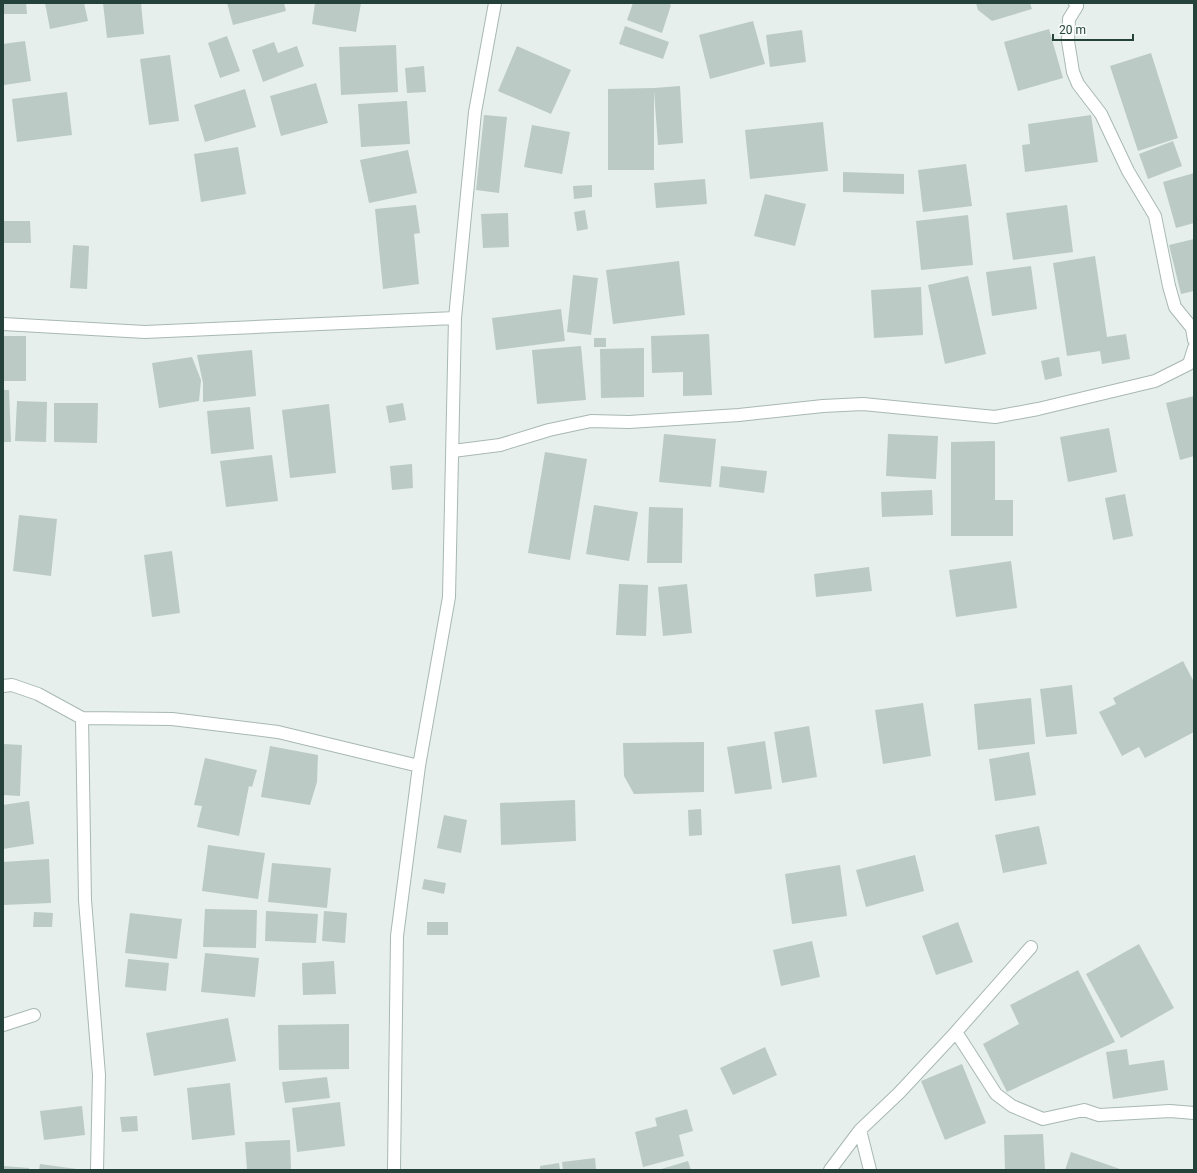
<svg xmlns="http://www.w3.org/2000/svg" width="1197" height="1173" font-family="Roboto,sans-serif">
  <rect width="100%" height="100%" fill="#e6efeb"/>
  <!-- building -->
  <path fill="#bbcac4" d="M3 3H26L27 14H3Z
    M45 3H84L88 21 50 29Z
    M103 3H141L144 34 107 38Z
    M227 3H284L286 11 233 25Z
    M315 3H361L356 32 312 24Z
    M633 3H667L671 5 662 33 627 20Z
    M976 3H1030L1032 9 992 21 978 10Z
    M753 21 765 64 710 79 699 35Z
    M625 26 669 42 663 59 619 44Z
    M1049 29 1063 78 1018 91 1004 42Z
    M802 30 806 62 770 67 766 35Z
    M227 36 240 71 220 78 208 43Z
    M25 41 31 81 4 85 3 44Z
    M274 42 278 53 297 46 304 66 263 82 252 50Z
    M396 45 398 92 341 95 339 47Z
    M517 46 571 70 551 114 498 91Z
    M1151 53 1178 138 1138 151 1110 66Z
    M170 55 179 121 149 125 140 59Z
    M424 66 426 92 407 93 405 68Z
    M316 83 328 123 281 136 270 96Z
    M680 86 683 143 658 145 654 91V170H608V89L654 88Z
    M245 89 256 127 205 142 194 105Z
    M67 92 72 135 17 142 12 99Z
    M407 101 410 144 361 147 358 104Z
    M484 115 507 117 499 193 476 190Z
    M1091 115 1098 162 1025 172 1022 145 1030 144 1028 124Z
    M823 122 828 171 750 179 745 130Z
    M532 125 570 132 562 174 524 167Z
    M1173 141 1182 166 1148 179 1139 154Z
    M238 147 246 194 201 202 194 154Z
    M408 150 417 193 369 203 360 160Z
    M966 164 972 206 923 212 918 170Z
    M843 172 904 174V194L843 192Z
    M1194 173V223L1176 228 1163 182Z
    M705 179 707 204 656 208 654 183Z
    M592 185V197L574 199 573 186Z
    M765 194 806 204 795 246 754 236Z
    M416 205 420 233 414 234 419 284 383 289 375 209Z
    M1067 205 1073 252 1013 260 1006 213Z
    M585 210 588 229 577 231 574 212Z
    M508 213 509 247 483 248 481 214Z
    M968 215 973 265 921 270 916 221Z
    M3 221H30L31 243H3Z
    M1194 239V291L1181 294 1169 245Z
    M73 245 89 246 87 289 70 288Z
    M1095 256 1107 337 1126 334 1130 359 1102 364 1100 351 1067 356 1053 263Z
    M679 261 685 315 613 324 606 270Z
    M1031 266 1037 309 992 316 986 272Z
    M573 275 598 278 591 335 567 332Z
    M968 276 986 354 945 364 928 285Z
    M921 287 923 335 874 338 871 290Z
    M561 309 565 341 496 350 492 318Z
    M709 334 712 395 683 396V372L652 373 651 336Z
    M3 336H26V381H3Z
    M594 338H606V347H594Z
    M581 346 586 400 537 404 532 350Z
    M644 348V397L601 398 600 349Z
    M252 350 256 396 203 402V383L197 355Z
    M192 357 201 380 199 401 159 408 152 363Z
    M1059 357 1062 376 1045 380 1041 361Z
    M3 390H9L11 442H3Z
    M1194 396V456L1180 460 1166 403Z
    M17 401 47 402 46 442 15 441Z
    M54 403H98L97 443 54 442Z
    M403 403 406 420 389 423 386 406Z
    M329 404 336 473 290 478 282 410Z
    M250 407 254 449 211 454 207 411Z
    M1109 428 1117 472 1068 482 1060 437Z
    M664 434 716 439 711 487 659 482Z
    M888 434 938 436 936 479 886 476Z
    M995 441V500H1013V536H951V442Z
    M545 452 587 459 570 560 528 553Z
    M272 455 278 501 226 507 220 461Z
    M412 464 413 488 392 490 390 466Z
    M721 466 767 471 764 493 719 487Z
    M932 490 933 515 882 517 881 492Z
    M1125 494 1133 536 1113 540 1105 498Z
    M594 505 638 512 629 561 586 554Z
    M649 507 683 508 682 563H647Z
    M19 515 57 519 51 576 13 571Z
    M172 551 180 613 152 617 144 555Z
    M1011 561 1017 608 956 617 949 570Z
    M869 567 872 591 816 597 814 574Z
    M619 584 648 585 646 636 616 635Z
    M687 584 692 633 663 636 658 587Z
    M1183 661 1194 682V732L1145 758 1139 747 1122 756 1099 712 1116 704 1113 698Z
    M1072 685 1077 734 1046 737 1040 689Z
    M1031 698 1035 744 978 750 974 704Z
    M923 703 931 756 883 764 875 710Z
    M809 726 817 777 782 783 774 732Z
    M765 741 772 789 735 794 727 747Z
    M704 742V792L634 794 624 776 623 743Z
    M3 744 22 745 20 796 3 795Z
    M270 746 318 755 317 782 310 805 261 797Z
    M1029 752 1036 795 995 801 989 759Z
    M205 758 257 770 252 787 249 786 239 836 197 827 202 806 194 805Z
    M575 800 576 841 501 845 500 803Z
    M29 801 34 844 3 849V805Z
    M701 809 702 835 689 836 688 810Z
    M444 815 467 820 461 853 437 848Z
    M1039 826 1047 864 1003 873 995 835Z
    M208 845 265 853 258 899 202 891Z
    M915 855 924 891 866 907 856 870Z
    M49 859 51 903 3 905V862Z
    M272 863 331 868 327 908 268 902Z
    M840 865 847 916 792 924 785 874Z
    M424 879 446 883 444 894 422 889Z
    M205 909 257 910 256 948 203 947Z
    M266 911 318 914 316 943 265 941Z
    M324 911 347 913 345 943 322 941Z
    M34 912 53 913 52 927H33Z
    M130 913 182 919 177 959 125 953Z
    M427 922H448V935H427Z
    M958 922 973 962 936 975 922 936Z
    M812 941 820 977 781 986 773 950Z
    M1139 944 1174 1008 1121 1038 1086 974Z
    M205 953 259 958 255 997 201 992Z
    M128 959 169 963 166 991 125 987Z
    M334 961 336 994 303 995 302 963Z
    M1078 970 1115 1042 1007 1092 983 1044 1019 1024 1010 1005Z
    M228 1018 236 1061 154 1076 146 1033Z
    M349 1024V1069L279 1070 278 1025Z
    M765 1047 777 1075 733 1095 720 1068Z
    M1127 1049 1129 1065 1164 1060 1168 1090 1113 1099 1106 1052Z
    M962 1064 986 1123 945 1140 921 1081Z
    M327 1077 330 1098 285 1103 282 1082Z
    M230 1083 235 1135 192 1140 187 1088Z
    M340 1102 345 1146 297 1152 292 1108Z
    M82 1106 85 1135 44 1140 40 1111Z
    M687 1109 693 1131 679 1135 684 1156 643 1167 635 1132 657 1126 655 1118Z
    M137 1116 138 1131 122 1132 120 1117Z
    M1043 1134 1045 1170H1005L1004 1135Z
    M290 1140 291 1170H247L245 1142Z
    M1071 1152 1120 1169V1170H1065Z
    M595 1158 596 1170H563L562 1162Z
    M688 1161 691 1170H658Z
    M559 1163 560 1170H540V1166Z
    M40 1164 77 1169V1170H39Z
    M3 1166 29 1168V1170H3Z"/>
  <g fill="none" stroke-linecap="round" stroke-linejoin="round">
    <defs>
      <path id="minor" d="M1075 3 1077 6 1069 19 1068 41 1073 72 1078 84 1101 114 1128 171 1155 216 1169 286 1175 307 1192 328 1194 340
        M3 324 145 332 455 318
        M453 451 500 445 549 430 591 421 629 422 739 415 823 406 863 404 995 417 1038 409 1155 381 1189 364 1194 348
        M3 686 12 685 38 694 82 718 172 719 278 732 419 766
        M82 718 85 900 99 1075 97 1170
        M3 1025 34 1015
        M956 1032 996 1094 1012 1106 1043 1119 1084 1110 1099 1115 1170 1111 1194 1113
        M860 1130 870 1170
        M394 1170 397 936 419 766 449 597 455 318 475 112 495 3
        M830 1170 860 1130 899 1093 956 1032 1031 947"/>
    </defs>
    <!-- minor casing -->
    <use href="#minor" stroke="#a8b8b2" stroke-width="14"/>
    <!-- minor -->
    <use href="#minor" stroke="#fff" stroke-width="12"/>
  </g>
  <!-- border -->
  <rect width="1197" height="1173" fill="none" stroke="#24423a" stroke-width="8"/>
  <!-- scale -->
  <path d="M1053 34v6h80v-6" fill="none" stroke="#24423a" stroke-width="2"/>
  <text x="1059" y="34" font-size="12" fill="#24423a" stroke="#f7fbf9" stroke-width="3" paint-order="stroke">20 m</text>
</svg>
